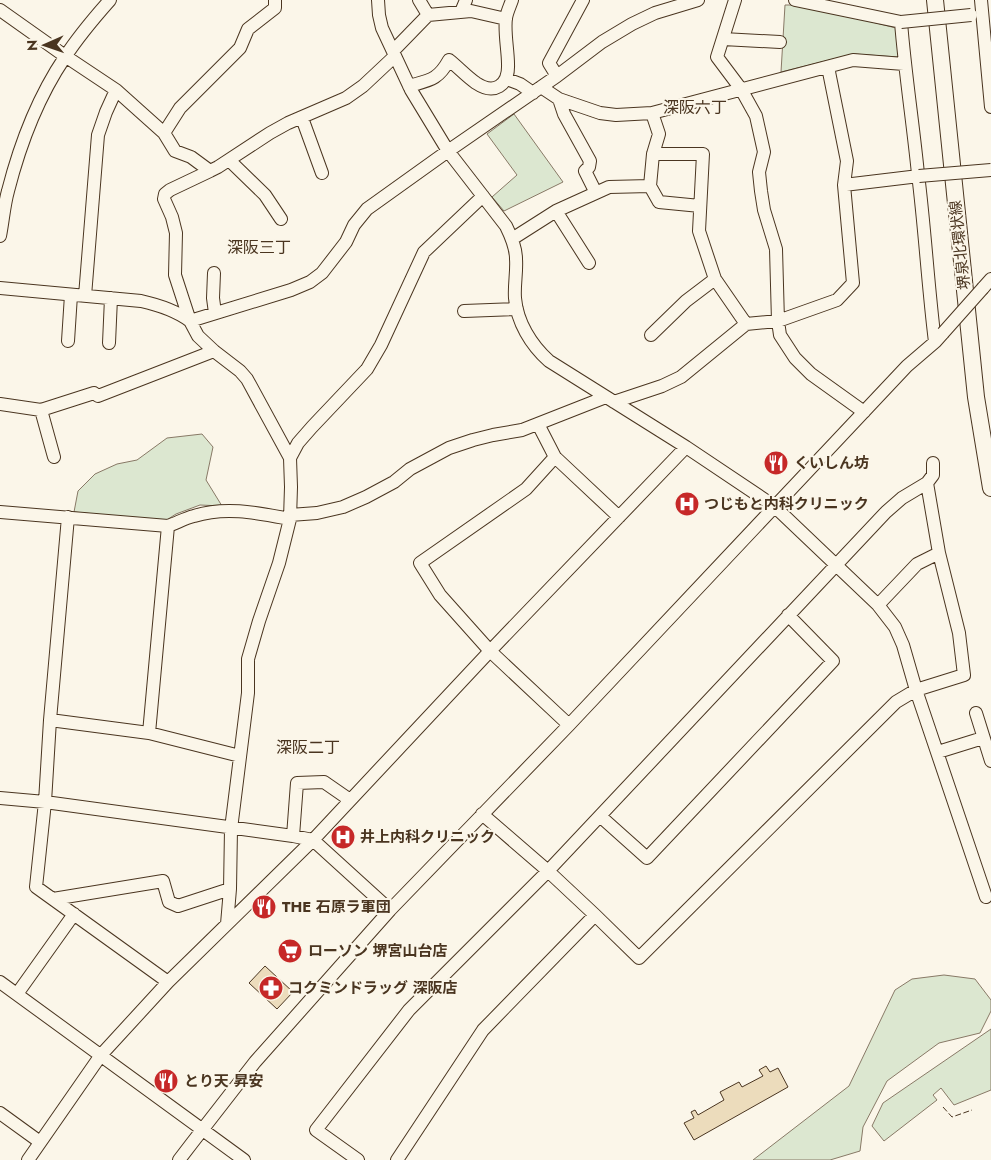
<svg xmlns="http://www.w3.org/2000/svg" width="991" height="1160" font-family="Jost,'Noto Sans JP',sans-serif">
  <rect width="100%" height="100%" fill="#fbf6e9"/>
  <!-- green -->
  <path fill="#dce7d0" stroke="#887966" d="M785 5H805L896 28 900 53 898 57 854 54 781 72Z
    M514 114 563 182 504 211 492 197 517 175 487 134Z
    M202 434 213 447 206 480 222 506 200 505 176 514 165 521 74 512 78 491 95 474 117 464 137 460 167 438Z
    M944 975 975 979 991 1000V1011L980 1033 939 1043 887 1081 863 1127 860 1151 830 1160H753L849 1086 895 990 912 979Z
    M991 1029V1090L954 1105 941 1088 933 1095 937 1100 884 1141 872 1126 883 1103Z"/>
  <!-- building -->
  <path fill="#ecdcbc" stroke="#4a3520" d="M265 966 293 992 277 1009 249 983Z
    M766 1066 770 1072 778 1068 788 1087 694 1140 684 1123 694 1118 691 1112 695 1110 698 1115 724 1100 720 1092 739 1082 742 1087 763 1076 759 1070Z"/>
  <g fill="none" stroke-linecap="round" stroke-linejoin="round">
    <defs>
      <path id="minor" d="M378 0 379 15 382 28 411 90 448 151 506 226C511 236 516 248 516 259 517 272 514 285 515 298 517 322 531 345 549 361L686 447 774 506 878 605 895 627 903 645 916 690 986 897
        M419 0 428 15
        M735 0 717 57 741 89 756 116 764 152 759 172 761 191 764 210 776 249 778 321 780 335 795 358 811 374 864 412
        M795 0 901 22C905 73 913 123 918 174 925 230 928 286 935 342
        M981 0 991 107
        M0 10 65 56 116 90 164 133 180 108 240 48 248 29 275 8V0
        M461 12 466 0
        M723 39 780 42
        M393 51 428 15 471 11 506 19
        M828 67 847 161 844 185 853 283 837 300 778 321 746 324 715 279 699 231 703 154H653L659 134 652 113 853 60 904 64
        M557 76 549 63 583 0
        M507 79 520 84 533 93
        M409 86C430 80 438 80 449 60 458 67 466 76 476 83 494 95 509 86 508 64 508 50 504 32 506 18 507 12 510 6 512 0
        M541 87 559 99 600 113 616 115 652 113
        M559 99 564 114 590 161 589 167 585 171 596 193
        M302 118 322 173
        M164 133 175 151 191 157 210 171 218 167 270 133 288 123 346 98 363 86 395 56
        M653 154 650 186 659 202 700 206
        M229 160 265 195 281 219
        M210 171 170 190 165 194 164 199 172 217 176 233 175 275 190 321 198 336 214 351 240 371 247 379 290 458
        M844 185 919 176
        M556 211 589 263
        M0 236C3 221 4 205 8 191 20 144 38 97 65 57 78 37 94 18 110 0
        M512 239 556 211 609 187 650 186
        M214 273 213 298 215 313
        M0 288 141 301C159 305 175 310 190 321L291 290 310 282 322 273 346 242 354 225 367 209 448 151 557 76 602 42 632 24 655 13 698 0
        M983 288 991 279
        M85 296 98 135 106 112 116 90
        M464 311 517 309
        M651 335 686 301 715 279
        M68 341 71 295
        M109 343 111 298
        M614 402 662 386 681 377 746 324
        M0 404 41 410 94 393 98 396 214 351
        M41 410 54 457
        M538 424 555 457 619 517
        M555 457 526 489 420 563 440 595 490 651 569 725
        M0 512 168 526 149 733
        M290 515 317 513 343 507 366 497 394 482 410 469 449 448 473 440 493 435 522 430 606 397
        M68 517 50 720 45 802 36 887 168 982
        M168 526C177 523 185 518 194 516 226 506 258 513 290 519
        M878 605 917 564 939 553
        M976 713 991 761
        M50 720 149 733 240 756
        M938 752 983 738
        M0 798 45 802 293 836 313 840 390 910
        M482 814 548 871 595 915 639 958 896 702 916 690 964 675 959 633 939 553 927 483 933 475V463
        M600 816 647 858 833 661 788 615
        M293 836 297 783 324 782 350 800
        M53 899 163 881 169 902 178 906 230 889
        M227 924 230 889 231 829 248 693V659L259 621 279 563 290 519 291 487 290 458 298 443 312 427 367 369 381 345 424 252 483 196
        M0 982 244 1160
        M17 994 74 914
        M0 1113 40 1142
        M28 1160 101 1055 168 982 313 840 490 651 686 447
        M179 1160 192 1143 255 1062 390 910 569 725 907 366 935 342 943 333
        M358 1160 316 1130 409 1010 548 871 886 512 902 498 927 483
        M397 1160 483 1030 595 915"/>
      <path id="major" d="M935 0 976 397 991 488"/>
    </defs>
    <!-- minor casing -->
    <use href="#minor" stroke="#4a3520" stroke-width="14"/>
    <!-- major casing -->
    <use href="#major" stroke="#4a3520" stroke-width="18"/>
    <!-- minor -->
    <use href="#minor" stroke="#fbf6e9" stroke-width="12"/>
    <!-- major -->
    <use href="#major" stroke="#fbf6e9" stroke-width="16"/>
    <defs>
      <path id="minor-bridge" d="M901 22 971 15
        M919 176 991 170
        M943 333 983 288"/>
    </defs>
    <!-- minor-bridge casing -->
    <use href="#minor-bridge" stroke="#4a3520" stroke-width="14" stroke-linecap="butt"/>
    <!-- minor-bridge -->
    <use href="#minor-bridge" stroke="#fbf6e9" stroke-width="12"/>
    <!-- fence -->
    <path stroke="#4a3520" stroke-width="1" stroke-dasharray="6 2.5" stroke-linecap="butt" d="M943 1107 952 1117 972 1110"/>
  </g>
  <!-- icons -->
  <defs>
    <symbol id="restaurant-disc" viewBox="-11 -11 22 22"><circle r="9.5" fill="#c62828" stroke="#fbf6e9"/><path d="M-5-6h1v4h1v-4h1v4h1v-4h1v5L-1.5 .5V6h-2V.5L-5-1ZM5-6V6H3V1.5H1.5Q1.5-4 5-6Z" fill="#fff"/></symbol>
    <symbol id="hospital-disc" viewBox="-11 -11 22 22"><circle r="9.5" fill="#c62828" stroke="#fbf6e9"/><path d="M-5-5h3v3.5h4V-5h3V5h-3V1.5h-4V5h-3Z" fill="#fff"/></symbol>
    <symbol id="supermarket-disc" viewBox="-11 -11 22 22"><circle r="9.5" fill="#c62828" stroke="#fbf6e9"/><path d="M-6-5.5h2.5l.6 2H6L4.5 2H-2.5L-4.4-4H-6ZM-1.5 3.2a1.3 1.3 0 1 0 .1 0ZM3 3.2a1.3 1.3 0 1 0 .1 0Z" fill="#fff"/></symbol>
    <symbol id="pharmacy-disc" viewBox="-11 -11 22 22"><circle r="9.5" fill="#c62828" stroke="#fbf6e9"/><path d="M-2-6h4v4h4v4h-4v4h-4v-4h-4v-4h4Z" fill="#fff"/></symbol>
  </defs>
  <g fill-rule="evenodd">
    <use href="#restaurant-disc" x="762" y="449" width="28" height="28"/>
    <use href="#hospital-disc" x="673" y="490" width="28" height="28"/>
    <use href="#hospital-disc" x="329" y="823" width="28" height="28"/>
    <use href="#restaurant-disc" x="250" y="893" width="28" height="28"/>
    <use href="#supermarket-disc" x="276" y="937" width="28" height="28"/>
    <use href="#pharmacy-disc" x="257" y="974" width="28" height="28"/>
    <use href="#restaurant-disc" x="152" y="1067" width="28" height="28"/>
  </g>
  <g text-anchor="middle" dominant-baseline="central" stroke-width="4" stroke-linejoin="round" paint-order="stroke">
    <!-- street labels -->
    <g font-size="15" fill="#4a3520" stroke="#fbf6e9">
      <text transform="translate(960 245) rotate(-96)">堺泉北環状線</text>
    </g>
    <!-- poi labels -->
    <g font-size="15" font-weight="bold" fill="#4a3520" stroke="#fbf6e9" text-anchor="start">
      <text x="794" y="463">くいしん坊</text>
      <text x="704" y="504">つじもと内科クリニック</text>
      <text x="360" y="837">井上内科クリニック</text>
      <text x="282" y="907">THE 石原ラ軍団</text>
      <text x="308" y="951">ローソン 堺宮山台店</text>
      <text x="288" y="988">コクミンドラッグ 深阪店</text>
      <text x="184" y="1081">とり天 昇安</text>
    </g>
    <!-- neighbourhood labels -->
    <g font-size="16" fill="#4a3520" stroke="#fbf6e9">
      <text x="695" y="107">深阪六丁</text>
      <text x="259" y="247">深阪三丁</text>
      <text x="308" y="747">深阪二丁</text>
    </g>
  </g>
  <!-- north arrow -->
  <g transform="translate(45 45) rotate(268)" stroke="#fbf6e9" stroke-width="4" paint-order="stroke">
  <path d="M0-4L9 19L0 12L-9 19Z" fill="#4a3520"/>
  <text y="-8" font-size="14" font-weight="bold" text-anchor="middle" fill="#4a3520">N</text>
  </g>
</svg>
